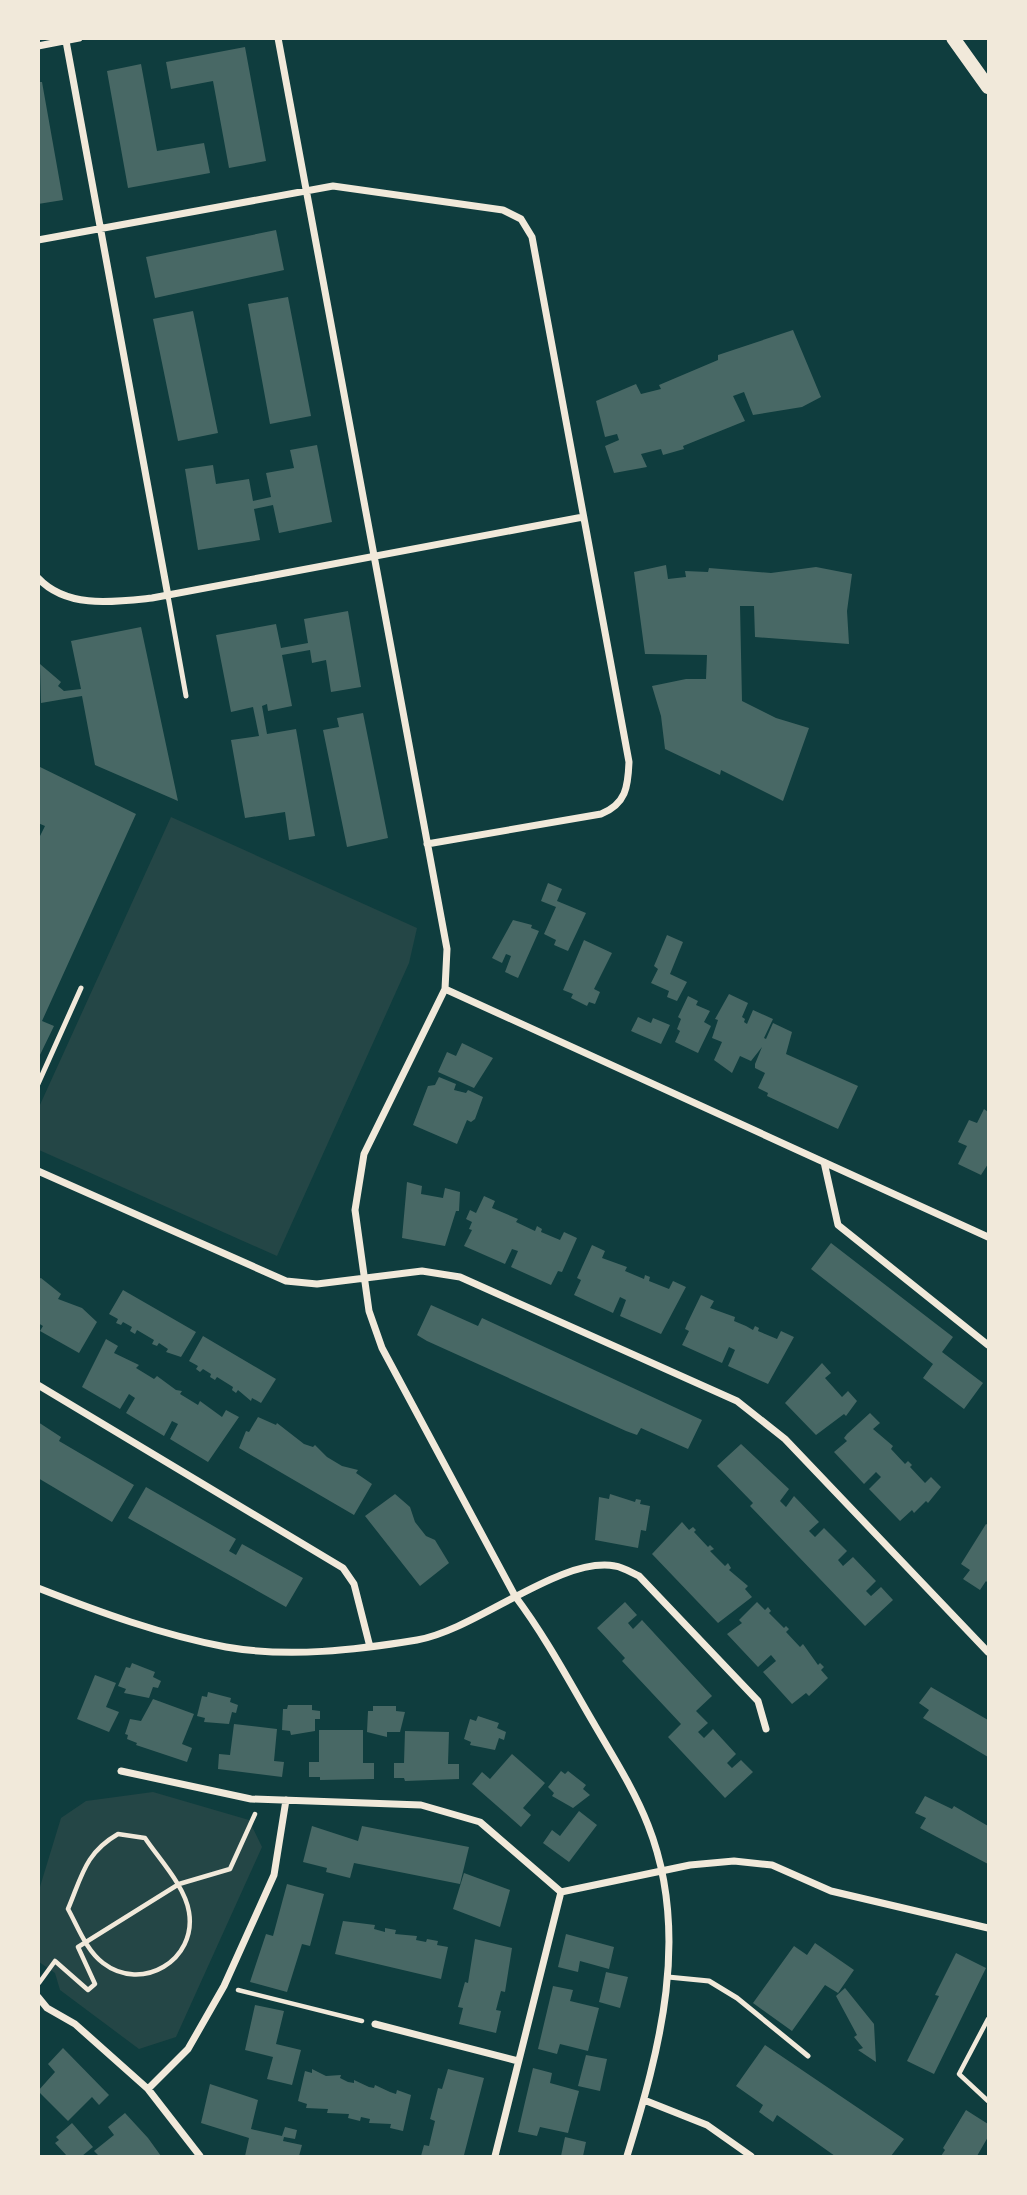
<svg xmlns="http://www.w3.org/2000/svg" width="1027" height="2195" font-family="'Sofia Sans Condensed',sans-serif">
  <rect width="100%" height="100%" fill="#0f3d3e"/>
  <!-- green -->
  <path fill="#244646" d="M171 817 417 928 409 963 277 1256 39 1150V1107Z
    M153 1792 249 1820 262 1847 176 2037 139 2049 60 1990 55 1973 39 1962V1890L61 1818 86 1801Z"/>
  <!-- building -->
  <path fill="#486865" d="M245 47 266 161 229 168 213 81 171 89 166 62Z
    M141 64 157 151 204 143 210 173 128 188 107 71Z
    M38 82H42L63 200 38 204Z
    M276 230 284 270 155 298 146 257Z
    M288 297 311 416 270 424 248 304Z
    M193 311 218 433 178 441 153 319Z
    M793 330 821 397 802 407 753 415 744 392 733 396 745 421 683 446 684 449 663 455 661 449 641 454 647 467 614 473 605 446 619 440 617 434 605 437 596 401 636 384 641 394 661 389 659 385 718 360V355Z
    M317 445 332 522 279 533 273 505 254 509 260 540 198 550 185 469 213 465 216 484 249 479 253 501 271 497 266 473 294 468 290 450Z
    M666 565 668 579 686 577 685 571 708 572 709 568 771 573 816 567 852 574 847 611 849 644 755 637 754 606H740L742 701 776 718 809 728 783 801 721 770 720 775 665 749 661 716 652 686 686 679H706L707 655 645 654 634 572Z
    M348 611 361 687 331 692 326 660 312 663 310 650 282 655 292 706 268 711 267 704 262 706 267 734 296 729 315 836 289 840 285 812 245 818 231 740 259 736 253 707 231 712 216 635 276 624 281 648 308 643 304 619Z
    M141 627 178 801 95 765 82 696 41 703 40 664 61 682 58 686 64 691 81 689 71 641Z
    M363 713 388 838 347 847 323 730 339 727 337 718Z
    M38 766 136 814 42 1021 54 1026 38 1059V840L45 826 38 823Z
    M548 883 562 889 557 901 586 913 568 951 554 945 556 940 544 934 556 907 541 901Z
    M513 920 532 925 531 928 539 931 518 978 505 972 511 956 506 954 502 963 492 958Z
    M667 935 683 942 670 974 687 982 677 1001 667 997 669 991 651 983 658 969 654 966Z
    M584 940 612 953 594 989 600 992 595 1004 589 1002 587 1006 571 998 573 994 563 990Z
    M729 994 748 1003 742 1017 745 1019 744 1022 747 1024 753 1010 773 1019 764 1038 766 1039 773 1023 792 1032 786 1054 858 1086 838 1129 767 1096 768 1093 758 1088 765 1073 755 1068V1064L762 1047 751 1061 740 1056 732 1073 714 1060 722 1042 712 1038 718 1020 715 1019Z
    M688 996 698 1001 696 1005 710 1011 704 1022 711 1026 698 1053 675 1042 680 1031 677 1029 681 1019 678 1017Z
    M638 1017 651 1023 653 1018 670 1025 661 1044 631 1031Z
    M462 1043 493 1058 474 1088 438 1072 447 1052 456 1056Z
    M439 1077 456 1084 454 1090 466 1093 468 1090 483 1097 475 1119 471 1122 467 1120 457 1144 413 1125 428 1086 435 1085Z
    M984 1109 988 1112V1164L981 1175 958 1164 967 1146 958 1142 969 1120 977 1123Z
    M407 1182 422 1186 421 1194 443 1198 445 1188 460 1192 459 1211H456L445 1246 402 1238Z
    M484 1196 495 1201 492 1208 518 1219 516 1222 535 1231 537 1226 542 1229 541 1232 560 1240 564 1232 577 1238 562 1272 558 1271 551 1285 511 1267 518 1251 512 1249 505 1264 464 1246 472 1230 469 1229 472 1222 466 1219 470 1210 476 1213Z
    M831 1243 953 1337 942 1352 983 1383 964 1409 923 1378 933 1364 811 1269Z
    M592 1245 605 1251 602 1258 627 1267 625 1271 644 1279 645 1275 650 1277 649 1281 669 1289 673 1281 686 1287 661 1334 620 1316 626 1300 620 1297 613 1313 574 1295 581 1280 577 1278Z
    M41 1278 61 1294 58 1299 82 1308 97 1322 79 1353 40 1331 43 1326 38 1323V1279Z
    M123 1290 196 1332 181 1357 166 1352 168 1349 159 1343 157 1346 152 1344 154 1340 137 1330 135 1334 130 1331 132 1327 123 1322 121 1325 116 1323 118 1319 109 1314Z
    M701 1295 714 1301 710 1308 735 1317 734 1321 746 1326 753 1330 755 1326 759 1328 758 1331 777 1339 781 1331 794 1337 768 1384 728 1366 735 1350 729 1347 722 1363 682 1345 689 1331 685 1329 687 1324Z
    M431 1305 478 1326 482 1318 702 1420 688 1449 641 1428 637 1435 626 1431 427 1341 417 1335Z
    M203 1336 276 1379 261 1403 252 1398 251 1401 238 1390 236 1393 232 1390 233 1387 217 1377 215 1380 210 1377 211 1374 203 1369 200 1372 196 1369 198 1366 189 1361Z
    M106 1339 118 1346 114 1353 139 1365 136 1368 154 1379 157 1376 176 1390 182 1391 180 1394 198 1405 200 1401 222 1417 226 1410 239 1417 208 1462 170 1439 178 1424 172 1421 164 1436 126 1413 135 1398 129 1394 120 1409 82 1387Z
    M822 1363 831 1373 825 1378 842 1397 848 1391 857 1401 846 1416 844 1414 816 1435 785 1403Z
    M870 1413 880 1423 873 1429 893 1446 891 1449 905 1464 908 1461 912 1465 910 1467 925 1483 931 1477 941 1487 928 1503 926 1501 914 1513 912 1510 900 1521 869 1489 881 1477 876 1472 864 1484 834 1452 847 1441 844 1438 847 1434Z
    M258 1417 276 1425 277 1423 304 1444 313 1447 315 1445 327 1457 342 1466 358 1470 356 1473 372 1484 354 1515 239 1448 246 1431 249 1432Z
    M38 1422 61 1437 59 1441 134 1485 112 1522 38 1478Z
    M741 1444 789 1489 780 1501 786 1507 794 1496 819 1522 809 1531 815 1537 824 1528 847 1551 838 1560 843 1566 853 1557 876 1581 866 1591 871 1596 881 1587 893 1600 865 1626 750 1506 753 1503 717 1466Z
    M146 1487 236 1539 229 1551 236 1555 242 1544 303 1578 286 1607 128 1518Z
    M395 1494 410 1507 415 1522 426 1536 435 1540 449 1563 420 1586 365 1516Z
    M610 1494 635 1502 636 1499 641 1500 640 1504 650 1506 646 1531 641 1530 638 1548 595 1540 599 1497 609 1499Z
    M682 1522 689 1530 693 1527 696 1530 694 1532 708 1547 710 1545 714 1549 710 1551 725 1566 728 1563 731 1568 729 1570 748 1586 745 1589 752 1597 718 1623 652 1554Z
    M986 1524 988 1525V1583L986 1581 980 1590 963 1579 970 1570 961 1564Z
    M625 1602 637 1615 628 1623 633 1629 642 1620 712 1696 696 1711 708 1723 698 1732 704 1738 713 1729 736 1754 727 1763 732 1768 741 1760 753 1772 725 1798 668 1737 681 1724 622 1661 625 1658 597 1628Z
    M757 1602 765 1610 768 1607 771 1611 769 1613 784 1628 786 1626 789 1629 786 1632 800 1647 803 1644 818 1665 820 1663 824 1667 821 1670 828 1678 809 1696 806 1693 792 1704 763 1672 776 1661 771 1655 758 1667 727 1634 742 1623 739 1620Z
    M132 1663 155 1672 153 1677 161 1681 158 1688 153 1687 149 1698 124 1693 126 1689 118 1686 126 1667 130 1668Z
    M95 1675 116 1683 106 1707 119 1712 109 1732 77 1719Z
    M931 1687 988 1720V1757L923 1718 929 1710 919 1703Z
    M208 1692 231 1698 230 1702 238 1705 236 1713 232 1712 229 1724 204 1722 205 1718 197 1716 202 1696 207 1697Z
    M153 1699 194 1714 182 1744 192 1748 187 1762 136 1745 137 1743 127 1739 128 1735 125 1734 130 1719 141 1721Z
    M288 1705H312V1710L320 1711V1719H315V1731L291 1735 290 1731 282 1730 283 1709H287Z
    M373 1706H396V1711L405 1712 400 1732H387V1737L367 1732 368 1711H373Z
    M478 1716 499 1723 497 1728 506 1732 504 1740 499 1738 495 1750 470 1745 471 1742 464 1739 470 1719 476 1721Z
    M234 1724 277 1729 274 1761 284 1762 282 1777 218 1769 219 1754 230 1755Z
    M319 1730H363V1763H374V1779L320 1780V1777H309V1762H319Z
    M405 1731 449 1732 448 1764H459V1779L405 1781 404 1778H394V1763H404Z
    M512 1754 545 1783 523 1808 531 1815 521 1827 472 1784 482 1772 490 1779Z
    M561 1771 565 1774 568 1771 586 1785 583 1789 590 1795 573 1808 552 1796 554 1793 548 1787Z
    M925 1796 952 1809 954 1806 988 1826V1864L920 1828 926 1818 915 1813Z
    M579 1811 597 1825 569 1862 543 1843 552 1830 560 1836Z
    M312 1826 358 1841 362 1826 469 1847 460 1884 354 1863 350 1878 326 1872 327 1868 303 1862Z
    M464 1873 510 1890 500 1927 453 1909Z
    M287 1884 324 1894 310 1946 302 1944 287 1992 250 1982 266 1934 273 1936Z
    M343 1921 375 1925 374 1929 385 1932V1928L396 1930 395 1934 417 1936 416 1940 426 1942 427 1939 438 1941 437 1945 448 1947 441 1979 335 1954Z
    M566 1934 614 1947 609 1969 580 1961 578 1972 558 1967Z
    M475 1939 512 1948 505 1992 501 1991 496 2010 501 2011 496 2033 459 2024 463 2008 458 2007 465 1982 468 1983Z
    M815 1943 854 1970 838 1993 825 1985 792 2031 753 2003 794 1946 807 1955Z
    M956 1953 986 1968 934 2074 907 2061 939 1996 935 1995Z
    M606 1972 628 1977 620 2008 599 2002Z
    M553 1986 573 1990 570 2001 599 2008 588 2051 560 2044 557 2054 538 2049Z
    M845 1988 874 2024 876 2062 858 2050 863 2048 854 2037 857 2035 836 1996Z
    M255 2005 284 2011 276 2044 301 2050 292 2085 267 2079 273 2057 245 2050Z
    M765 2045 904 2139 891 2156H835L777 2115 773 2122 759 2112 763 2105 736 2086Z
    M63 2048 109 2095 99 2105 92 2097 68 2121 38 2091 55 2072 48 2064Z
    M586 2055 607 2059 600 2091 578 2086Z
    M533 2068 552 2073 550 2083 579 2091 568 2133 540 2127 537 2136 518 2132Z
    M312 2069 326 2076 341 2075 340 2078 348 2082 354 2083V2080L369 2087 374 2088 375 2085 390 2092 396 2094 397 2090 411 2095 403 2131 390 2128 391 2124 369 2123 370 2119 361 2117 360 2121 348 2118 349 2114 327 2113 328 2109 306 2108 307 2104 298 2101 305 2071 312 2073Z
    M448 2069 484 2078 464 2155 421 2156 424 2145 429 2146 435 2121 430 2119 438 2088 442 2089Z
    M210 2084 258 2100 251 2129 282 2136 285 2127 297 2130 295 2139 284 2137 283 2141 302 2145 299 2156H245L249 2138 201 2123Z
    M966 2110 988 2124V2137L977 2156H941L945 2150 943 2148Z
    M125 2113 148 2138 161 2156H99L94 2151 114 2135 108 2127Z
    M72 2123 93 2147 82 2156H67L55 2143 59 2140 56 2137Z
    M565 2137 586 2142 583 2156H561Z"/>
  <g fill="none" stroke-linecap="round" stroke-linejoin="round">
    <!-- path -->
    <path stroke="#f1e9da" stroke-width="4.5" d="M118 1834 145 1838C159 1859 185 1886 189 1912 197 1960 142 1993 103 1963 86 1950 78 1927 68 1909 82 1876 85 1853 118 1834Z
      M39 1983 55 1961 88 1990 95 1984 78 1947 179 1884 230 1869 255 1814
      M238 1990 362 2021
      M988 2019 959 2074 988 2101"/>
    <!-- service -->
    <path stroke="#f1e9da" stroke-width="5" d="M168 596 186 696
      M38 1084 81 988
      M668 1977 709 1981 737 1998 808 2056"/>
    <!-- minor -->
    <path stroke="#f1e9da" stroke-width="7" d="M278 38 447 949 445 989 364 1154 355 1210 369 1311 382 1348 515 1596C545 1636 568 1679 593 1722 612 1755 634 1789 648 1825 691 1934 660 2049 627 2156
      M66 41 168 596
      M38 46 79 38
      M38 240 333 186 503 210 521 219 532 237 629 762C628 787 626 804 601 814L427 844
      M38 578C67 609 114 602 152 598L583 517
      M445 989 988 1237
      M824 1162 838 1225 988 1345
      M38 1171 286 1281 317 1284 422 1271 460 1277 737 1401 785 1439 988 1652
      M38 1385 343 1568 354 1584 370 1647
      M38 1588C99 1612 162 1635 226 1647 289 1658 356 1650 417 1640 476 1630 560 1556 615 1566 623 1567 632 1573 639 1576L758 1701 766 1729
      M121 1771 251 1799 421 1805 480 1822 561 1892 690 1865 734 1861 772 1865 831 1891 988 1928
      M38 1997 47 2008 75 2024 148 2089 200 2156
      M375 2024 518 2061
      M148 2089 188 2049 224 1986 274 1875 286 1800
      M644 2100 707 2125 751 2156
      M495 2156 561 1892"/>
    <!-- secondary -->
    <path stroke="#f1e9da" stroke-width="14" d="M953 38 988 87"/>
  </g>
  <!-- border -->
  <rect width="1027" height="2195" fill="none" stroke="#f1e9da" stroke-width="80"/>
</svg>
